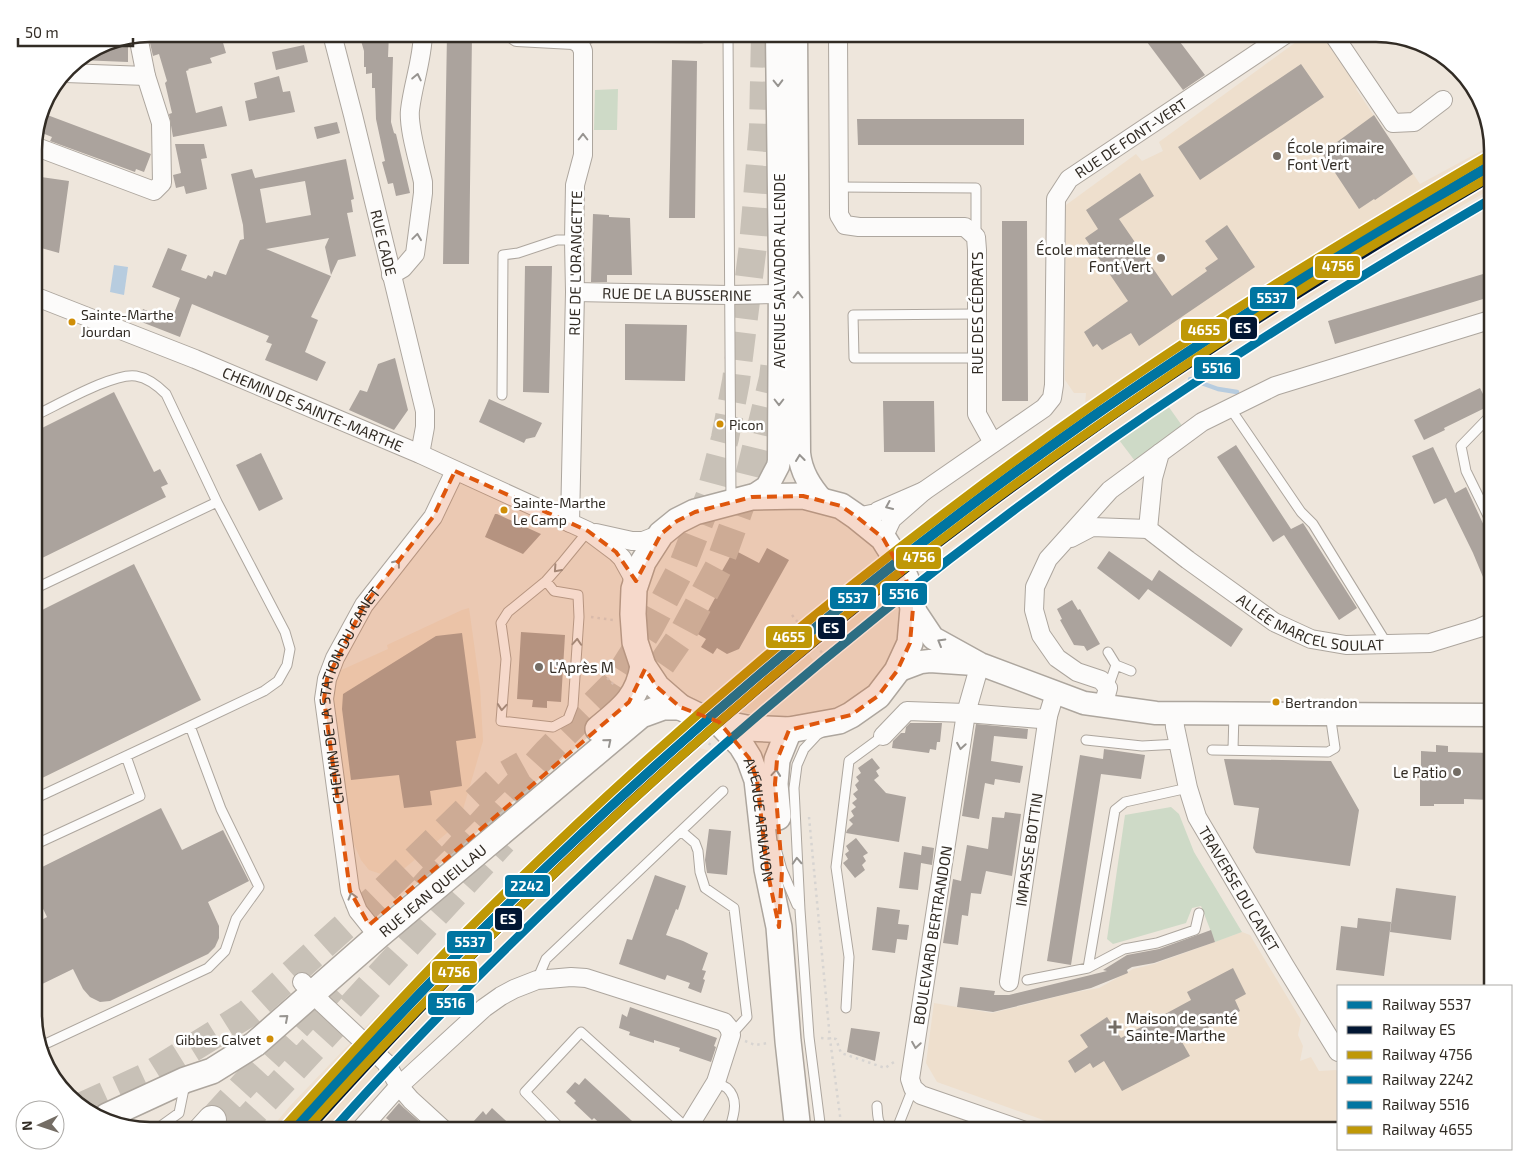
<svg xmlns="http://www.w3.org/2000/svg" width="1527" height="1165" font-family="'Exo 2',sans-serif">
  <rect width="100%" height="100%" fill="#eee6dc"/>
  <!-- built -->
  <path fill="#eedfcd" d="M1307 34H1321L1358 85 1356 89 1420 184 1492 145 1493 150V188L1374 256 1198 370 930 563 916 535 980 484 1085 405 1086 393H1074L1065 380 1066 205 1136 154 1142 161 1163 151 1159 142Z
    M879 564 895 596 841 649 813 613Z
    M469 608 480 687 483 741 459 823 400 872 384 875 369 870 361 860 348 831 331 692 337 672 388 649 387 645 462 610Z
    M791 631 819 668 770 705 753 714 707 702Z
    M666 738 710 751 606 846 406 1044 331 1131H269L290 1106 415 975 565 826Z
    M1242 932 1250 935 1301 1020 1298 1035 1303 1046 1300 1061 1311 1057 1319 1071 1336 1070 1338 1072V1131H1074L937 1082 926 1063 934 1003 992 1013 1071 993 1099 988 1133 969 1154 964Z"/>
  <!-- green -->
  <path fill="#cedac7" d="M618 89 617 130H594L595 90Z
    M1166 403 1183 427 1135 461 1119 440Z
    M1171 807 1179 814 1194 852 1242 932 1215 942 1201 906 1192 908 1186 923 1113 944 1107 939 1125 815Z"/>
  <!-- water -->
  <path fill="#b7ccdf" d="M114 265 128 267 124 295 110 292Z"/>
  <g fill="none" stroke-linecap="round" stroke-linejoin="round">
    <!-- stream -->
    <path stroke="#b7ccdf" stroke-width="4.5" d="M1190 379 1218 389 1237 392"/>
  </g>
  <!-- building -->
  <path fill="#aba39d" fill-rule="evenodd" d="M160 34H180L181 40 207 34H212L214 38 221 36 226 53 210 58 212 63 188 69 189 70 186 71 196 113 222 106 227 126 173 137 169 114 172 113 165 83 167 81 159 54 153 56 150 43 161 40Z
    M359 34H389L388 57H393L391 122 394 133 396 134 410 193 396 196 393 183 388 184 382 162 385 161 376 119 375 88H372V73L366 74V67H364V51Z
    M447 34H472L469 264H443Z
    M1141 34H1174L1205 75 1183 90Z
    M112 41 128 42V62L79 60 106 43Z
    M304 45 308 62 276 70 272 52Z
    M672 60 697 61 695 218H669Z
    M1301 64 1324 97 1200 180 1178 147Z
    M279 76 283 92 290 91 295 112 249 121 245 101 257 98 254 83Z
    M42 113 151 154 144 172 136 169 135 172 50 141 52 137 37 131Z
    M1374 115 1413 174 1375 200 1374 199 1359 209 1322 153Z
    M857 119H1024V145H858Z
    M337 122 340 133 317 139 314 127Z
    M175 144H204L207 158 201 159 207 189 186 194 184 186 176 188 173 175 181 173Z
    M346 159 354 199 351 200 353 212 347 213 356 256 338 260 331 275 325 247 329 238 266 249 331 276 311 317 318 320 305 352 326 362 317 381 265 360 272 344 266 342 269 336 192 304 180 337 139 321 143 309 171 321 180 298 152 287 168 248 187 255 181 270 206 279 208 275 212 277 214 271 226 275 240 240 244 239 243 225 231 174 252 169 255 178ZM305 181 311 215 266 223 260 189Z
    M1140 173 1154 196 1119 219 1172 296 1207 271 1205 268 1218 259 1205 241 1227 225 1255 267 1139 346 1131 333 1102 350 1097 344 1093 347 1084 332 1128 301 1085 238 1098 229 1086 210Z
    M34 176 69 181 59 253 34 246Z
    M593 214 609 215V217L630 218 632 275H607V282H591Z
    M1002 221H1027L1028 401H1002Z
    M525 266H552L549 393 523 392Z
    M1493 271V296L1335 344 1328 321Z
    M625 324 687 325 685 381 625 380Z
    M395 358 408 410 394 430 349 410 360 390 367 392 378 364Z
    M1480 388 1489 406 1444 428 1445 430 1424 440 1414 420Z
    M114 392 154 472 160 469 168 484 161 487 166 497 34 562V432Z
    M489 399 542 423 535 437 526 439 524 443 479 422Z
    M883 401H934L935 452H884Z
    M1236 445 1291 529 1303 523 1357 608 1339 620 1284 535 1273 542 1217 457Z
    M1433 447 1455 493 1466 487 1493 545V601L1473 553 1446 498 1434 504 1412 456Z
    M261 453 283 499 259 511 236 465Z
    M495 514H497L541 534 523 554 485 537Z
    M767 548 789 560 739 649 727 654 717 648 713 654 701 647 706 639 696 633 721 587 715 583 734 550 759 563Z
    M1109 551 1152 581 1159 570 1243 629 1231 647 1148 589 1139 600 1097 568Z
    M134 564 201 700 34 782V614Z
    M1072 600 1078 610 1080 609 1100 644 1087 651 1084 646 1074 645 1060 620 1062 619 1057 609Z
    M521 632 565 635 561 702 547 701V708L532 707 533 700 517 699Z
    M462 633 476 738 456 741 462 786 430 791 432 805 404 808 399 775 351 780 342 709 343 694 436 636Z
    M910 723H942L940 742H937L936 750 930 749 929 753 892 748 893 741 901 733H905L906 727Z
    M976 724 1028 729 1027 739 994 736 991 761 1023 766 1020 783 995 779 994 785 985 783 979 819 962 816Z
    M1436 745 1448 746V752L1493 753V800L1464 799V804H1434V806H1420V778H1415V766H1421V751L1436 752Z
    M1104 749 1145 755 1141 779 1101 774 1071 965 1047 961 1080 755 1103 759Z
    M872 758 880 768 876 771 879 776 874 780 886 793 906 797 899 842 846 833 847 830 853 824 849 820 854 816 851 811 856 807 852 803 857 799 853 794 858 790 855 785 859 781 856 777 861 773 858 768Z
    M1224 759 1331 761 1359 810 1350 866 1256 853 1253 848 1259 808 1234 805Z
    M161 808 182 850 223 830 249 881 208 902 219 926V938L215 947 208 954 110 1001 100 1002 90 997 83 989 73 969 34 988V924L47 917 34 890V871Z
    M1005 812 1021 814 1012 876 986 871 981 894 971 893 968 916 962 915 958 945 943 943 953 879 961 881 967 845 988 849 992 817 1004 818Z
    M709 829 731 831 727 875 707 873 705 860Z
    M856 838 868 853 863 856 866 861 862 865 865 870 855 878 843 863 848 859 845 854 849 851 846 846Z
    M922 846 934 848 932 865 921 863 918 890 899 888 904 852 921 855Z
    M655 875 686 886 678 910 676 909 666 935 683 941 708 953 702 970 706 971 703 979 705 980 701 993 688 988 690 983 667 975 665 980 619 964 627 939 632 940Z
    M1396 888 1456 896 1451 940 1390 932Z
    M877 907 900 910 898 924 909 925 907 940 897 939 895 953 872 950Z
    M1358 918 1391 922 1384 976 1336 970 1341 926 1357 928Z
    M1211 930 1215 942 1154 963 1132 967 1127 970 1128 973 1091 988 993 1012 957 1007 960 987 995 991 994 995H1009L1107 971 1103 970 1127 955 1159 949Z
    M1233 968 1246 994 1235 1000 1240 1011 1182 1042 1190 1056 1122 1091 1104 1061 1093 1068 1090 1063 1075 1073 1068 1061 1088 1047 1080 1035 1107 1017 1121 1038 1191 1000 1187 992Z
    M630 1007 717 1038 714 1046 716 1047 711 1062 679 1051 680 1048 654 1040V1043L629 1035 630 1032 619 1028 622 1014 627 1017Z
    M851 1028 880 1032 875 1061 847 1052Z
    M585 1078 620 1110 643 1131H608L594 1118 592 1120 574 1103 576 1101 566 1092 575 1082 579 1085Z
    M399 1103 404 1108 430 1131H402L386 1118Z
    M492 1108 517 1131H482L473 1122 483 1111 486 1115Z"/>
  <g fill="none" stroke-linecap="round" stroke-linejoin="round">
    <!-- motorway-tunnel -->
    <path stroke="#c8c1b7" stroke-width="28" stroke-dasharray="28 14" stroke-linecap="butt" d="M635 697 648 684 682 635 718 568 745 493 773 378 775 361
      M423 888 548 751 614 684 650 627 682 567 710 495 725 438 736 381 753 245 763 128 765 34
      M80 1107 146 1077 247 1014 374 900 498 779 523 765
      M212 1120 333 987
      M237 1131 503 841"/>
    <defs>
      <path id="service" d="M728 34 731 502
        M580 44 587 39 594 37 701 38
        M839 187 976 188V236
        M977 358H854L853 315 977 314
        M502 395 503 255 518 253 557 240H574
        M1230 408 1301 512 1313 524 1387 644
        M1493 413 1461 446 1466 471 1493 526
        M546 581 554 591 578 595 579 617 573 706 568 719 553 727 501 721 506 659 501 623 508 612 546 581 561 564 588 531
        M34 589 217 502 166 394C158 386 148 378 136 376 114 372 56 406 34 416
        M1108 652 1116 665 1131 671
        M1108 688 1116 665
        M1086 740 1142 746 1179 744
        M1233 749 1234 713
        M1212 750 1328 752 1335 748 1330 714
        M34 799 190 726
        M681 831 695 843 698 851 700 872 705 888 734 908 747 1017 731 1035
        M34 845 140 796 126 756
        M775 845 782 870 797 905
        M1088 968 1115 810 1125 802 1188 788
        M537 980 546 959 723 791
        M1027 980 1088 968 1124 949 1157 943 1195 930 1199 913
        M846 1008 849 957 836 867 849 761 883 736
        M41 1046 208 968 225 951 236 919 259 887 221 809 190 726 264 691 278 681 287 665 290 649 285 632 217 502
        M716 1082C719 1084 724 1086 727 1088 740 1100 733 1117 729 1131
        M877 1106C878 1121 877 1125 891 1131
        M154 1131 179 1113 185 1084
        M563 1131 525 1092 581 1032 688 1129
        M821 1131 809 1037 800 910 794 788 797 765 804 749 817 735 822 732
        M896 1131 913 1088"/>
      <g id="minor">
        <path id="s1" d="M332 34 353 115 425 411V427L420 454"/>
        <path d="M513 34 517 37 573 40 580 44 583 51V155L575 185 574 240 575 292 570 523"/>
        <path d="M838 34 839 215 845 225 859 227H965L976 237 977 250V414L993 443"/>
        <path d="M1333 34 1393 123 1414 122 1443 100"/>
        <path d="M66 73 146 76 138 36"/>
        <path d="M34 146 154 191 162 183 161 123 146 76"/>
        <path d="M391 275 403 268 415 254 423 193V182C419 163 408 128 410 110 413 84 422 61 423 34"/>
        <path id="s2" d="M575 292 729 295 779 294"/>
        <path id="s3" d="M34 296 195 359 420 454 588 531 616 552 622 558 632 576 634 589"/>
        <path id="s4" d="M1493 319 1275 386 1202 422 1160 453 1153 478 1148 529 1188 560 1274 622 1311 639 1346 645 1430 643 1479 628 1493 622"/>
        <path id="s5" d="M924 491 1044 408 1052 398 1054 385 1056 199 1069 179 1286 34"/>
        <path d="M857 517 876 513 878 511 924 491 892 519 883 538"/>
        <path d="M596 533 632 541H643L661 534"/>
        <path d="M1071 538 1092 527 1148 529"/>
        <path d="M980 664 966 713 910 1079 913 1088 921 1095 1025 1131"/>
        <path d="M1103 706 1108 688 1101 680 1077 672 1057 658 1041 635 1034 610 1035 587 1048 559 1110 490 1160 453"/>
        <path id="s6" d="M1174 713 1175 727 1188 788 1197 817 1285 966 1338 1052"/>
        <path d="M883 736 907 711 966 713 1040 719 1048 716 1055 693"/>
        <path id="s7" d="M378 936 358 911 350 891 324 699 327 679 335 658 364 605 433 517 455 471"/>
        <path d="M302 982 323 1004 386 1063 399 1086 411 1100 445 1131"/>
        <path id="s8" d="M1009 982 1048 716"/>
        <path d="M359 1131 399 1086 484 1008 501 996 514 989 537 980 571 977 586 978 724 1022 729 1028 731 1035 716 1082 686 1131"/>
      </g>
      <path id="tertiary" d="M796 34 799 453C801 472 810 486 822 500
        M752 497 767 487 778 466 779 461 780 270 777 34
        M913 608 933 638 980 664 1084 703 1156 713 1493 715
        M897 671 921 662 930 661 974 664"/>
      <g id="secondary">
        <path d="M803 496 841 506 857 517 883 538 900 565 906 579 913 608 910 643 897 671 878 696 851 715 839 721 789 730 746 728 707 720 680 707 657 687 643 666 635 642 633 614 634 589 643 562 661 534 677 521 695 512 752 497Z"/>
        <path id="s9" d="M719 722 741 745 749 758 757 780 767 869 779 927 788 1041 798 1131"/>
        <path d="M598 729C622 709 638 698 643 666"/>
        <path d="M778 817 775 784 777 760 789 730"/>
        <path id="s10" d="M107 1116 185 1080 212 1071 255 1044 378 936 641 715 663 707H680"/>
      </g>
      <path id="motorway" d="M202 1131 212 1120"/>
    </defs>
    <!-- service casing -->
    <use href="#service" stroke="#ada69e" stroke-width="11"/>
    <!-- minor casing -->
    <use href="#minor" stroke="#ada69e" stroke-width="20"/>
    <!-- tertiary casing -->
    <use href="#tertiary" stroke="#ada69e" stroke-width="25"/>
    <!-- secondary casing -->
    <use href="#secondary" stroke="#ada69e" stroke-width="28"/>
    <!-- motorway casing -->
    <use href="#motorway" stroke="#ada69e" stroke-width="30"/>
    <!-- path -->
    <path stroke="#d7d4d1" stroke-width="2.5" stroke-dasharray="2.5 4" stroke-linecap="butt" d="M792 615 827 659
      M591 617 613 620
      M587 664H594L615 686
      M703 740 713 746
      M809 817 830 1039 842 1131
      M821 1038 836 1039 841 1053 885 1068 897 1060
      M745 1041 755 1045 768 1043"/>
    <!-- service -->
    <use href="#service" stroke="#fcfbfa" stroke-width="9"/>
    <!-- minor -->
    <use href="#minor" stroke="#fcfbfa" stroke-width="18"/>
    <!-- tertiary -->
    <use href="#tertiary" stroke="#fcfbfa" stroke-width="22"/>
    <!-- secondary -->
    <use href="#secondary" stroke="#fcfbfa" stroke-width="25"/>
    <!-- motorway -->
    <use href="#motorway" stroke="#fcfbfa" stroke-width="28"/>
    <defs>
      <path id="rail-1" d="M294 1131C350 1069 405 1008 463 949 654 756 864 579 1086 422 1217 330 1354 246 1493 165"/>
      <path id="rail-2" d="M307 1131C360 1072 414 1014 470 957 660 764 869 587 1091 431 1220 339 1356 257 1493 176"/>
      <path id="rail-3" d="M305 1131C385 1041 470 955 557 871 727 708 909 556 1103 422 1187 363 1273 306 1360 253 1404 226 1449 201 1493 175"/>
      <path id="rail-4" d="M298 1124C378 1034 462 948 550 864 720 701 903 548 1097 413 1181 355 1267 298 1355 245 1399 218 1444 192 1488 166"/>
      <path id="rail-5" d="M332 1131C406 1047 486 967 567 889 737 726 919 575 1112 439 1235 353 1363 274 1493 198"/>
      <path id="rail-6" d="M287 1124C342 1063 398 1001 456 942 648 748 857 571 1080 414 1211 321 1349 238 1488 156"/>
    </defs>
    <!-- rail-1 casing -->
    <use href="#rail-1" stroke="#fff" stroke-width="12"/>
    <!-- rail-2 casing -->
    <use href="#rail-2" stroke="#fff" stroke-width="12"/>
    <!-- rail-3 casing -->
    <use href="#rail-3" stroke="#fff" stroke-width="12"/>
    <!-- rail-4 casing -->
    <use href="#rail-4" stroke="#fff" stroke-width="12"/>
    <!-- rail-5 casing -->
    <use href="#rail-5" stroke="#fff" stroke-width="12"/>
    <!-- rail-6 casing -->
    <use href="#rail-6" stroke="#fff" stroke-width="12"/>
    <!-- rail-1 -->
    <use href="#rail-1" stroke="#0075a1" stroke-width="9"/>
    <!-- rail-2 -->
    <use href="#rail-2" stroke="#011633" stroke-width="9"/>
    <!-- rail-3 -->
    <use href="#rail-3" stroke="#bf9806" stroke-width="9"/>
    <!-- rail-4 -->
    <use href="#rail-4" stroke="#0075a1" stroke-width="9"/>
    <!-- rail-5 -->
    <use href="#rail-5" stroke="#0075a1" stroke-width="9"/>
    <!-- rail-6 -->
    <use href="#rail-6" stroke="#bf9806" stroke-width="9"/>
  </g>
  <!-- one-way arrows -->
  <defs><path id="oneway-chevron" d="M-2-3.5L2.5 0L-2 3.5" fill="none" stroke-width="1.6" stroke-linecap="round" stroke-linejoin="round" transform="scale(1.25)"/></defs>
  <g stroke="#979490">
    <use href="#oneway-chevron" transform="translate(417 77) rotate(-78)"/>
    <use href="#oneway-chevron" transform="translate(778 83) rotate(89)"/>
    <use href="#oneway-chevron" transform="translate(583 137) rotate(-90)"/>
    <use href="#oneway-chevron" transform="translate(417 237) rotate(-82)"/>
    <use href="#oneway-chevron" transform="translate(798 295) rotate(-90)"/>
    <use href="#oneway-chevron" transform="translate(779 402) rotate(90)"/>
    <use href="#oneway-chevron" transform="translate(800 458) rotate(-97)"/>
    <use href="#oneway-chevron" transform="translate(889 506) rotate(156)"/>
    <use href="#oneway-chevron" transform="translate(397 563) rotate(-52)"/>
    <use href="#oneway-chevron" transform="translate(557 569) rotate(132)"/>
    <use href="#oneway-chevron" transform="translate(577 642) rotate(-86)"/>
    <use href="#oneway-chevron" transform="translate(941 642) rotate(-150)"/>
    <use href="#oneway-chevron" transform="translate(502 707) rotate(95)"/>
    <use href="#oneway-chevron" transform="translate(608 742) rotate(-40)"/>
    <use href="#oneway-chevron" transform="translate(961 746) rotate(99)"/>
    <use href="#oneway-chevron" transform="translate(776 773) rotate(-85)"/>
    <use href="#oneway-chevron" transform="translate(797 861) rotate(-93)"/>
    <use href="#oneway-chevron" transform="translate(352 896) rotate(-106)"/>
    <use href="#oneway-chevron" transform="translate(285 1018) rotate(-41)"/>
    <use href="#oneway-chevron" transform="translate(916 1045) rotate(99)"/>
  </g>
  <!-- marked area -->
  <path fill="#df570d" fill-opacity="0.2" stroke="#df570d" stroke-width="4" stroke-dasharray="10 6" stroke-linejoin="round" d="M455 471 588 531 616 552 636 581 661 534 677 521 695 512 752 497 803 496 841 506 857 517 883 538 906 579 913 608 910 643 897 671 878 696 851 715 789 730 777 760 775 784 782 870 779 927 767 869 757 780 749 758 719 722 680 707 657 687 645 669 629 702 369 925 350 891 324 699 327 679 364 605 433 517Z"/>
  <!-- markers -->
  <g fill="#746d65" stroke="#fff" stroke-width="2">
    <circle cx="1277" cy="156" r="5"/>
    <circle cx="1161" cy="258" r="5"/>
    <circle cx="539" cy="667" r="5"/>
    <circle cx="1457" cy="772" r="5"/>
    <path d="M1112.5 1019.5h5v5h5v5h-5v5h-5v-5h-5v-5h5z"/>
  </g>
  <g fill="#d08e07" stroke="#fff" stroke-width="2">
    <circle cx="72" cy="322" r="4.5"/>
    <circle cx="720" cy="424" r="4.5"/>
    <circle cx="504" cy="510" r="4.5"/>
    <circle cx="1276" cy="702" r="4.5"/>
    <circle cx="270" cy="1039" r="4.5"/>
  </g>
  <g text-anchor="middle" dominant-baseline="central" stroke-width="5" stroke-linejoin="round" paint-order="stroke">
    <!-- bus labels -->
    <g font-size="14" fill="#322c25" stroke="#fff" text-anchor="start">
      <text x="81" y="314">Sainte-Marthe<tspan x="81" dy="17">Jourdan</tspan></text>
      <text x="729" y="424">Picon</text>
      <text x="513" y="502">Sainte-Marthe<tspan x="513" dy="17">Le Camp</tspan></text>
      <text x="1285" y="702">Bertrandon</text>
      <text x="261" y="1039" text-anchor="end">Gibbes Calvet</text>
    </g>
    <!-- street labels -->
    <g font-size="15" fill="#322c25" stroke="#fff">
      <text stroke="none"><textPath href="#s5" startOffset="456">RUE DE FONT-VERT</textPath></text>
      <text stroke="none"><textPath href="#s1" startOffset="215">RUE CADE</textPath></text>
      <text transform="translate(575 263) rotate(-89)">RUE DE L'ORANGETTE</text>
      <text transform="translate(779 271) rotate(-90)">AVENUE SALVADOR ALLENDE</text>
      <text stroke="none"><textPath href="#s2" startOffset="102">RUE DE LA BUSSERINE</textPath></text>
      <text transform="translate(977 313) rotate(-90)">RUE DES CÉDRATS</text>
      <text stroke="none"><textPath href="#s3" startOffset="301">CHEMIN DE SAINTE-MARTHE</textPath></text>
      <text stroke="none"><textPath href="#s4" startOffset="631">ALLÉE MARCEL SOULAT</textPath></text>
      <text stroke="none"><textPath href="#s7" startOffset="256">CHEMIN DE LA STATION DU CANET</textPath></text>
      <text stroke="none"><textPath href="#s9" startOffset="110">AVENUE ARNAVON</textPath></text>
      <text stroke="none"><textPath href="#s8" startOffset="134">IMPASSE BOTTIN</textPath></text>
      <text stroke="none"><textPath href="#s6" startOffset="190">TRAVERSE DU CANET</textPath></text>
      <text stroke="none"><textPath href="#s10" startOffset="400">RUE JEAN QUEILLAU</textPath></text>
      <text transform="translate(932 935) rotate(-81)">BOULEVARD BERTRANDON</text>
    </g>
    <!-- poi labels -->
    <g font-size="15" fill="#322c25" stroke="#fff" text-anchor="start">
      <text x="1287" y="147">École primaire<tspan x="1287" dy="17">Font Vert</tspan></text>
      <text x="1151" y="249" text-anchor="end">École maternelle<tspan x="1151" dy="17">Font Vert</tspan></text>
      <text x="549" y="667">L'Après M</text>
      <text x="1447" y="772" text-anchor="end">Le Patio</text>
      <text x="1126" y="1018">Maison de santé<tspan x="1126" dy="17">Sainte-Marthe</tspan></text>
    </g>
  </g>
  <!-- crop -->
  <path d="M0 0H1527V1165H0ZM150 42H1376A108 108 0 0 1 1484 150V1014A108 108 0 0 1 1376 1122H150A108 108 0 0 1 42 1014V150A108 108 0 0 1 150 42Z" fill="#fff" fill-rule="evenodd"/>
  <path fill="none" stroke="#322c25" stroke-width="2.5" d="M150 42H1376A108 108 0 0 1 1484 150V1014A108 108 0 0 1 1376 1122H150A108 108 0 0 1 42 1014V150A108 108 0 0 1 150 42Z"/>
  <g stroke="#fff" stroke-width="2">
    <rect x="1314" y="255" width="47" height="24" rx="5" fill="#bf9806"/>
    <rect x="1249" y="286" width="47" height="24" rx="5" fill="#0075a1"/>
    <rect x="1229" y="316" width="29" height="24" rx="5" fill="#011633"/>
    <rect x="1180" y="318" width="48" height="24" rx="5" fill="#bf9806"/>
    <rect x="1193" y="356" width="48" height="24" rx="5" fill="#0075a1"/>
    <rect x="895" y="546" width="47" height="24" rx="5" fill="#bf9806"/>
    <rect x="881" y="582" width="47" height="24" rx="5" fill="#0075a1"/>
    <rect x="829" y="586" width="48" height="24" rx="5" fill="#0075a1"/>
    <rect x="817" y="616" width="29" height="24" rx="5" fill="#011633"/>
    <rect x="765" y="625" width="48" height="24" rx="5" fill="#bf9806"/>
    <rect x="504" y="874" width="47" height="24" rx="5" fill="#0075a1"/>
    <rect x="494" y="907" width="29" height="24" rx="5" fill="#011633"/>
    <rect x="446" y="930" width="47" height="24" rx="5" fill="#0075a1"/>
    <rect x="431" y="960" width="47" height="24" rx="5" fill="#bf9806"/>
    <rect x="427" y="992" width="48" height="24" rx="5" fill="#0075a1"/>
  </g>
  <g font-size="14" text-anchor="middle" font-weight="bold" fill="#fff">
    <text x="1338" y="271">4756</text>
    <text x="1272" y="303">5537</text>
    <text x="1243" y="333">ES</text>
    <text x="1204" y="335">4655</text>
    <text x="1217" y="373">5516</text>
    <text x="919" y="562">4756</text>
    <text x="904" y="599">5516</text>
    <text x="853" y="603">5537</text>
    <text x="831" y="633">ES</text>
    <text x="789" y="642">4655</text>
    <text x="527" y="891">2242</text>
    <text x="508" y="924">ES</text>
    <text x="470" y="947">5537</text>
    <text x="454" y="977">4756</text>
    <text x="451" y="1008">5516</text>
  </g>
  <!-- legend -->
  <rect x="1337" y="985" width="175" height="165" fill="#ffffff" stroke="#adaba8"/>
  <rect x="1347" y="1001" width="25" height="8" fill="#0075a1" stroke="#adaba8"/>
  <text x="1382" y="1010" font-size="15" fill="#322c25">Railway 5537</text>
  <rect x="1347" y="1026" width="25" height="8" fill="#011633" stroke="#adaba8"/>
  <text x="1382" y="1035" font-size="15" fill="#322c25">Railway ES</text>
  <rect x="1347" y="1051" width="25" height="8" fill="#bf9806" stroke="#adaba8"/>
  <text x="1382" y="1060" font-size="15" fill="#322c25">Railway 4756</text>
  <rect x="1347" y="1076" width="25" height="8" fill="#0075a1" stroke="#adaba8"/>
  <text x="1382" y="1085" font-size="15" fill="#322c25">Railway 2242</text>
  <rect x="1347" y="1101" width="25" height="8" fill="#0075a1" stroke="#adaba8"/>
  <text x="1382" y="1110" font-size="15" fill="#322c25">Railway 5516</text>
  <rect x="1347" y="1126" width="25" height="8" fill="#bf9806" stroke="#adaba8"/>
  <text x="1382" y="1135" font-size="15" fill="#322c25">Railway 4655</text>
  <!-- north arrow -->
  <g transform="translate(40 1125) rotate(267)"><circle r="24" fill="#ffffff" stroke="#adaba8"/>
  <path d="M0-4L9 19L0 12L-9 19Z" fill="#746d65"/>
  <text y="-8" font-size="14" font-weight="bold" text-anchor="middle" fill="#322c25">N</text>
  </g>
  <!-- scale -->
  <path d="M18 38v8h115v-8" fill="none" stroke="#322c25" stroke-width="2.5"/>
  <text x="25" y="38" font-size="15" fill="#322c25" stroke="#ffffff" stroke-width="4" paint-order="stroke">50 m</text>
</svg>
